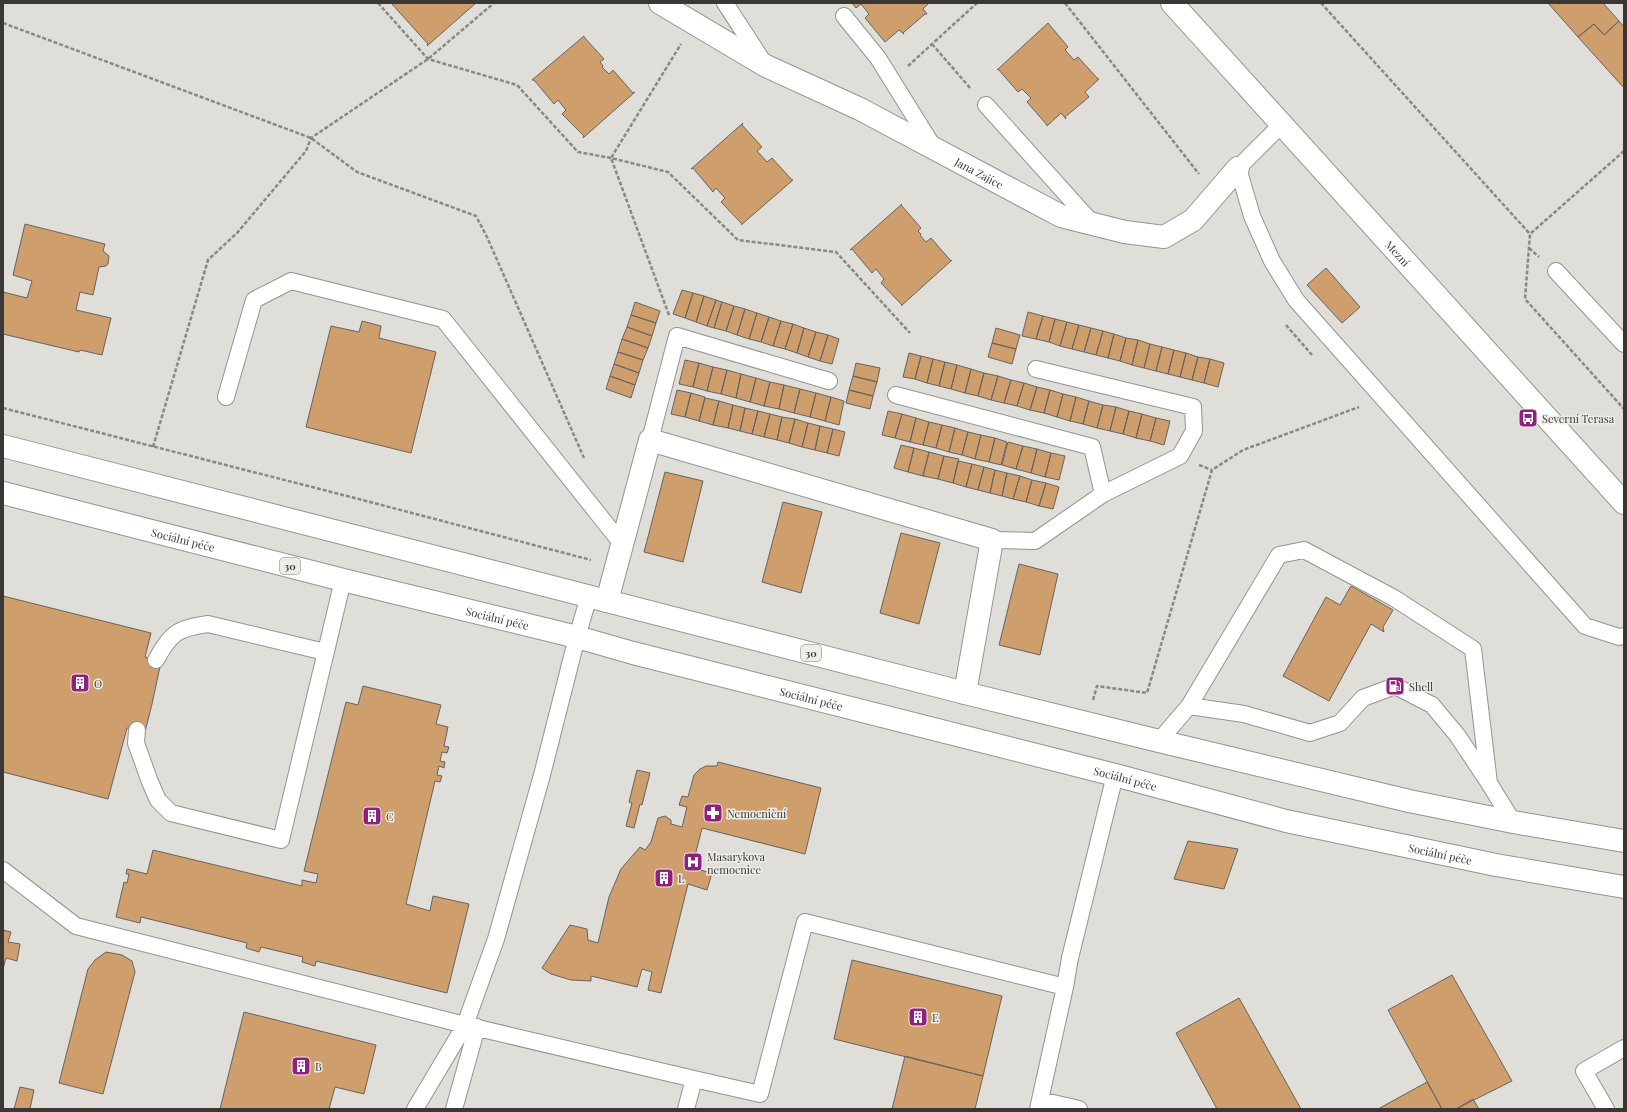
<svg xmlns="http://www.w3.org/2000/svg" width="1627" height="1112" font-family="'Playfair Display',serif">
  <rect width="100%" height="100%" fill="#e0ded9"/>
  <!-- building -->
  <path fill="#ce9e6c" stroke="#67635f" d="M391 3H476L427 46 428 44Z
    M852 3H929L923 9 927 14H925L903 33 904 34 899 30 885 42 865 18 869 14 861 4 856 8Z
    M1548 3H1603L1619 21 1604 35 1594 24 1578 37Z
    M1619 21 1624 27V88L1578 37 1594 24 1604 35Z
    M1048 23 1068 47 1065 50 1074 60 1078 57 1098 79H1099L1085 92 1089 97 1065 117 1066 119 1061 113 1047 126V125L1027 102 1031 98 1022 89 1018 92 998 69 997 70Z
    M584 36V37L604 59 600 62 603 66 602 67 609 74 613 70 633 93 635 92 583 138 584 136 562 114 566 110 558 100 554 104 534 80H532Z
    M743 123 742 125 762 147 757 151 767 162 772 158 792 180H793L741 225 742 224 721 202 725 198 716 188 713 192 693 168 691 169Z
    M902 204 901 205 921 228 918 231 921 234 920 235 926 242 931 238 951 261 952 260 901 306 902 305 881 283 884 279 876 269 872 273 852 249 850 250Z
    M25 224 105 244 103 251 109 256 108 264 106 266 99 267 93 295 80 292 76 310 111 318 102 355 80 350 79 352 3 334V292L27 298 32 281 13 275Z
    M1326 268 1360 307 1342 323 1307 285Z
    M682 290 693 293 685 318 673 314Z
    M693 293 704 296 696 322 685 318Z
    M704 296 716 300 707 326 696 322Z
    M716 300 722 302 714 328 707 326Z
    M635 302 660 311 656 323 631 315Z
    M722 302 734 306 726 331 714 328Z
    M734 306 745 309 737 335 726 331Z
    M745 309 757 313 749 339 737 335Z
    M1028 312 1043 316 1036 339 1022 336Z
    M757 313 769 317 761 342 749 339Z
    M631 315 656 323 652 336 627 327Z
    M1043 316 1055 319 1049 342 1036 339Z
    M769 317 781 321 773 346 761 342Z
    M1055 319 1067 322 1060 346 1049 342Z
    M362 321 381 326 379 338 436 352 411 453 306 427 331 326 359 332Z
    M781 321 793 324 785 349 773 346Z
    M1067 322 1079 325 1072 349 1060 346Z
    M793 324 804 328 797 353 785 349Z
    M1079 325 1091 328 1084 352 1072 349Z
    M627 327 652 336 648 348 622 339Z
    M804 328 816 332 808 357 797 353Z
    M996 328 1020 335 1016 349 992 343Z
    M1091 328 1103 331 1096 355 1084 352Z
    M1103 331 1114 334 1108 358 1096 355Z
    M816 332 828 335 820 361 808 357Z
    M1114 334 1126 338 1120 361 1108 358Z
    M828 335 839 339 832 364 820 361Z
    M1126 338 1138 340 1132 365 1120 361Z
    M622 339 648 348 643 360 618 352Z
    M1138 340 1150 344 1144 368 1132 365Z
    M992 343 1016 349 1012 364 988 357Z
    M1150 344 1162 347 1156 371 1144 368Z
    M1162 347 1174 350 1168 374 1156 371Z
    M1174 350 1186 353 1180 377 1168 374Z
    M618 352 643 360 639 373 614 364Z
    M909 353 921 356 915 379 903 377Z
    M1186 353 1198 357 1192 380 1180 377Z
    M921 356 933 359 927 383 915 379Z
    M1198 357 1210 359 1204 383 1192 380Z
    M933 359 945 362 939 386 927 383Z
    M1210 359 1224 363 1218 387 1204 383Z
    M685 360 699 363 693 387 679 384Z
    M945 362 957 365 951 389 939 386Z
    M699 363 713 367 707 391 693 387Z
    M856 363 880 368 877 382 853 376Z
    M614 364 639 373 635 385 610 376Z
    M957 365 971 369 965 393 951 389Z
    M713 367 727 370 721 394 707 391Z
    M971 369 984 373 978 396 965 393Z
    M727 370 741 374 736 398 721 394Z
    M984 373 998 376 991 400 978 396Z
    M741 374 756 378 750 402 736 398Z
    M610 376 635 385 631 398 606 389Z
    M853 376 877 382 873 396 849 390Z
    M998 376 1011 380 1004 403 991 400Z
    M756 378 770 382 764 406 750 402Z
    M1011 380 1024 383 1017 406 1004 403Z
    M770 382 784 385 779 409 764 406Z
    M1024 383 1037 387 1030 410 1017 406Z
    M784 385 800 389 794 413 779 409Z
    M1037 387 1050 390 1044 413 1030 410Z
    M800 389 816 393 810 417 794 413Z
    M677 390 691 393 685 417 671 414Z
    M849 390 873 396 870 409 846 403Z
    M1050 390 1063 394 1057 417 1044 413Z
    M691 393 705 397 699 421 685 417Z
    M816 393 831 397 825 421 810 417Z
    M1063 394 1076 397 1070 421 1057 417Z
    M831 397 844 401 839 425 825 421Z
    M1076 397 1089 401 1083 424 1070 421Z
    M705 398 719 401 713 425 699 421Z
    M719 401 733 405 728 428 713 425Z
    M1089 401 1103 405 1097 428 1083 424Z
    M733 405 745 408 740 431 728 428Z
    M1103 405 1116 407 1110 431 1097 428Z
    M1116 407 1129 411 1123 434 1110 431Z
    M745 408 758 411 752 434 740 431Z
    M758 411 770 414 764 437 752 434Z
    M888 411 902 414 895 438 882 435Z
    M1129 411 1142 414 1136 438 1123 434Z
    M770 414 782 417 777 440 764 437Z
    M902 414 916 418 910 442 895 438Z
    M1142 414 1156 418 1150 441 1136 438Z
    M782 417 795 419 789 443 777 440Z
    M916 418 929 422 923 445 910 442Z
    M1156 418 1170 421 1164 445 1150 441Z
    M795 419 808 423 802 447 789 443Z
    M929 422 942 425 936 448 923 445Z
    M808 423 820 426 815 450 802 447Z
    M942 425 955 428 949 452 936 448Z
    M820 426 833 429 827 453 815 450Z
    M955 428 968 432 962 455 949 452Z
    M833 429 845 432 839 456 827 453Z
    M968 432 981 435 975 459 962 455Z
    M981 435 995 438 989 462 975 459Z
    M995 438 1007 442 1001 465 989 462Z
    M1008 442 1023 446 1016 469 1002 465Z
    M901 445 914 448 908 472 894 468Z
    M1023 446 1037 449 1031 473 1016 469Z
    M914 448 929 452 923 476 908 472Z
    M1037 449 1051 453 1045 477 1031 473Z
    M929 452 944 456 938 479 923 476Z
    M1051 453 1065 456 1059 480 1045 477Z
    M944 456 959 459 953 483 938 479Z
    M958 461 972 464 966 487 953 483Z
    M972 464 984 467 978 490 966 487Z
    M984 467 995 470 990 493 978 490Z
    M995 470 1007 473 1002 496 990 493Z
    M665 472 703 481 683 562 644 552Z
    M1007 473 1020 476 1013 499 1002 496Z
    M1020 476 1032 480 1026 502 1013 499Z
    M1032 480 1046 483 1039 506 1026 502Z
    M1046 483 1059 487 1053 509 1039 506Z
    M783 502 822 512 801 593 762 582Z
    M901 533 940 543 919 624 880 613Z
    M1019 564 1058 574 1040 655 999 645Z
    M1351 586 1393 610 1383 627 1384 632 1371 624 1329 701 1283 676 1326 597 1340 605Z
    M3 596 151 633 145 657 161 662 152 704 145 732 127 728 108 799 3 772Z
    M363 686 441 705 436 724 448 727 444 746 449 747 447 753 442 752 440 761 445 762 444 768 439 766 437 775 442 776 440 782 435 781 406 904 430 911 433 896 469 904 447 993 316 961 315 966 302 962 303 957 261 947 259 952 246 948 247 943 141 917 140 923 116 917 124 882 127 883 129 874H126L127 869 147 874 153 850 302 886V880L316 883 318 874 304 871 346 702 358 705Z
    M718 762 821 788 805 854 702 828 692 868 712 873 707 890 688 884 661 993 648 990 652 972 642 969 637 987 591 976V981L571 980 551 974 542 968 570 925 587 929 588 940 598 943 609 897 621 869 640 847 645 850 651 842 658 818 665 816 671 820V824L682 827 687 807 679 805 682 796 688 797 694 775 700 769 706 766H717Z
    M637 770 650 773 642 805 640 804 634 828 626 826 632 803 629 802Z
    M1188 841 1238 849 1224 889 1174 879Z
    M3 930 11 932 8 942 20 944 17 961 6 958 3 969Z
    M106 952 122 955 132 961 135 972 103 1094 59 1083 88 969 95 960Z
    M852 960 1002 996 983 1076 834 1039Z
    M1452 975 1512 1081 1456 1109H1442L1388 1010Z
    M1239 998 1301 1109H1217L1176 1033Z
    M244 1012 376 1045 364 1094 335 1087 329 1109H220Z
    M905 1056 983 1076 975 1109H892Z
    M1427 1082 1442 1109H1378Z
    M20 1087 34 1090 30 1109H14Z
    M1473 1099 1479 1109H1456Z"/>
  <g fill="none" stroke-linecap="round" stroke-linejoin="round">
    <defs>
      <path id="service" d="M725 3 764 63
        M844 16 878 58 934 148
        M986 105 1093 224
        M1281 125 1238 168 1252 216 1272 261 1296 300 1585 626 1619 637 1624 636
        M1556 271 1624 344
        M1036 369 1193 407 1194 431 1180 456 1103 494
        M896 395 1092 447 1103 494 1035 541 992 540
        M226 397 254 300 291 281 443 319 622 544
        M650 440 677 336 829 381
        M156 660C170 634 177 628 208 624L325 652
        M1189 706 1279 555 1304 550 1394 598 1473 649 1489 783
        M137 730 136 743 150 782 158 800 171 813 281 840 343 580
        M1159 741 1189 706 1244 714 1310 733 1340 723 1363 698 1395 686 1432 705 1457 735 1489 783 1513 822
        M3 870 76 926 465 1025 694 1079 686 1109
        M694 1079 760 1094 805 922 1065 987
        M1040 1100 1079 1109
        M415 1109 465 1025 496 939 542 775 577 637 589 596
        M454 1109 477 1027
        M1038 1109 1065 987 1070 958 1115 775
        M1606 1109 1584 1071 1624 1048"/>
      <g id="minor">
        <path id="s1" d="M660 3 766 66 860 109 1061 216 1125 232 1164 237 1193 220 1238 168"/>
        <path id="s2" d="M1172 3 1624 503"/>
        <path d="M607 601 650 440 992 540 965 693"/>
      </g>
      <g id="primary">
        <path d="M3 446 965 693 1159 741 1409 801 1513 822 1624 841"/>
        <path id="s3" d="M3 493 343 580 577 637 633 653 1115 775 1286 821 1496 865 1624 887"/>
      </g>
    </defs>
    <!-- service casing -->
    <use href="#service" stroke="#95938e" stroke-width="18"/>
    <!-- minor casing -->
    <use href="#minor" stroke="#95938e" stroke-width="24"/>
    <!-- primary casing -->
    <use href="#primary" stroke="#95938e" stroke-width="24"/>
    <!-- path -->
    <path stroke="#898884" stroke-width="2.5" stroke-dasharray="4 2" stroke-linecap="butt" d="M378 3 428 59 517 85 578 152 611 158 668 172 738 240 836 252 910 333
      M1065 3 1199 174
      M1321 3 1530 234
      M3 23 311 138 357 172 476 216 487 237 584 458
      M932 44 971 89
      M908 66 977 3
      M1624 151 1530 234 1525 299 1624 409
      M1529 248 1539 257
      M669 315 611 158 681 44
      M1286 325 1312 355
      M3 408 351 497 591 560
      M153 447 208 260 237 233 306 151 311 138 428 59 494 3
      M1199 465 1212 470
      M1093 700 1097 686 1147 693 1212 470 1243 450 1359 407"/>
    <!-- service -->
    <use href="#service" stroke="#fff" stroke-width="16"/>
    <!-- minor -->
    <use href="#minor" stroke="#fff" stroke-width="22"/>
    <!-- primary -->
    <use href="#primary" stroke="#fff" stroke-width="22"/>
  </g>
  <!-- icons -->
  <defs>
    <symbol id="bus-square" viewBox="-11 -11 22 22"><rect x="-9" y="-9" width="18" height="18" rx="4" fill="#901f80" stroke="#eeece6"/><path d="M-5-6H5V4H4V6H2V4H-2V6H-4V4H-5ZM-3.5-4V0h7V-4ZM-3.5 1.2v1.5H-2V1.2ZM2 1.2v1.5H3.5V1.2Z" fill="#fff"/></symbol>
    <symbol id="building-square" viewBox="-11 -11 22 22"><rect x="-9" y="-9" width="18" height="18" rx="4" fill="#901f80" stroke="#eeece6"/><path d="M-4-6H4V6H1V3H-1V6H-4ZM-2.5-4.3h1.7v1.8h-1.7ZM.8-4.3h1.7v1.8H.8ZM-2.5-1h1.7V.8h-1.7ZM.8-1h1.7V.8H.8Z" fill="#fff"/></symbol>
    <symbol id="fuel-square" viewBox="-11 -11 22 22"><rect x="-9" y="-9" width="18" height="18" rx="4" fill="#901f80" stroke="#eeece6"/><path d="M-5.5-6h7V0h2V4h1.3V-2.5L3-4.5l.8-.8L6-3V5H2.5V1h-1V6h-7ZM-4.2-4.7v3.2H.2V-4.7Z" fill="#fff"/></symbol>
    <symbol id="pharmacy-square" viewBox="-11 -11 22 22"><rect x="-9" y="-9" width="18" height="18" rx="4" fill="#901f80" stroke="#eeece6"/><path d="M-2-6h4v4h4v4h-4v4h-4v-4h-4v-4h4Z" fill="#fff"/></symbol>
    <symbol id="hospital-square" viewBox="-11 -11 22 22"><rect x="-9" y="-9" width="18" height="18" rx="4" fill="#901f80" stroke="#eeece6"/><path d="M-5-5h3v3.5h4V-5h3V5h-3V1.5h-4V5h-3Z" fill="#fff"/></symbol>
  </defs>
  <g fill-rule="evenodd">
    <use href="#bus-square" x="1517" y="407" width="22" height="22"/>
    <use href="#building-square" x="69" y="672" width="22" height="22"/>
    <use href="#fuel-square" x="1384" y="675" width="22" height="22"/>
    <use href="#pharmacy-square" x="702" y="802" width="22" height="22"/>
    <use href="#building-square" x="361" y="805" width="22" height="22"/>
    <use href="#hospital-square" x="682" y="851" width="22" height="22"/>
    <use href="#building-square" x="653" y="867" width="22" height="22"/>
    <use href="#building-square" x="907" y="1006" width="22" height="22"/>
    <use href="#building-square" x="290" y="1055" width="22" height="22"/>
  </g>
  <g text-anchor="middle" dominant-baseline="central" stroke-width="3" stroke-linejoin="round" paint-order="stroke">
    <!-- shield labels -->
    <g fill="#eeece6" stroke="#6f6e6b" stroke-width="1">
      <rect x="280" y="558" width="20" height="16" rx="3"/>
      <rect x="801" y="645" width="20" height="16" rx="3"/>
    </g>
    <g font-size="10" font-weight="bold" fill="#393836">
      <text x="290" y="566">30</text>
      <text x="811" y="653">30</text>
    </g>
    <!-- street labels -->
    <g font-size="11" fill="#393836" stroke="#eeece6">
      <text stroke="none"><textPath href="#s1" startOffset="362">Jana Zajíce</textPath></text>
      <text stroke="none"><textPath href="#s2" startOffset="337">Mezní</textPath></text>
      <text stroke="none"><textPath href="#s3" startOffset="186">Sociální péče</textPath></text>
      <text stroke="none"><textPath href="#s3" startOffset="510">Sociální péče</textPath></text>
      <text stroke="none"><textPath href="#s3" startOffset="834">Sociální péče</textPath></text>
      <text stroke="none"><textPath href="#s3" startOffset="1158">Sociální péče</textPath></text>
      <text stroke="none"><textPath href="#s3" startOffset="1482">Sociální péče</textPath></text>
    </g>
    <!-- poi labels -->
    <g font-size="11" fill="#393836" stroke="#eeece6" text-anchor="start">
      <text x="1542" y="418">Severní Terasa</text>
      <text x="94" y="683">O</text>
      <text x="1409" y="686">Shell</text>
      <text x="727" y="813">Nemocniční</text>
      <text x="386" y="816">C</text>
      <text x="707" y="856">Masarykova<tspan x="707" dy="13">nemocnice</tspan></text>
      <text x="678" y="878">L</text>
      <text x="932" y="1017">E</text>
      <text x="315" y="1066">B</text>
    </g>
  </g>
  <!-- border -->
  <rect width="1627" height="1112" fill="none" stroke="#393836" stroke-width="8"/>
</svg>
